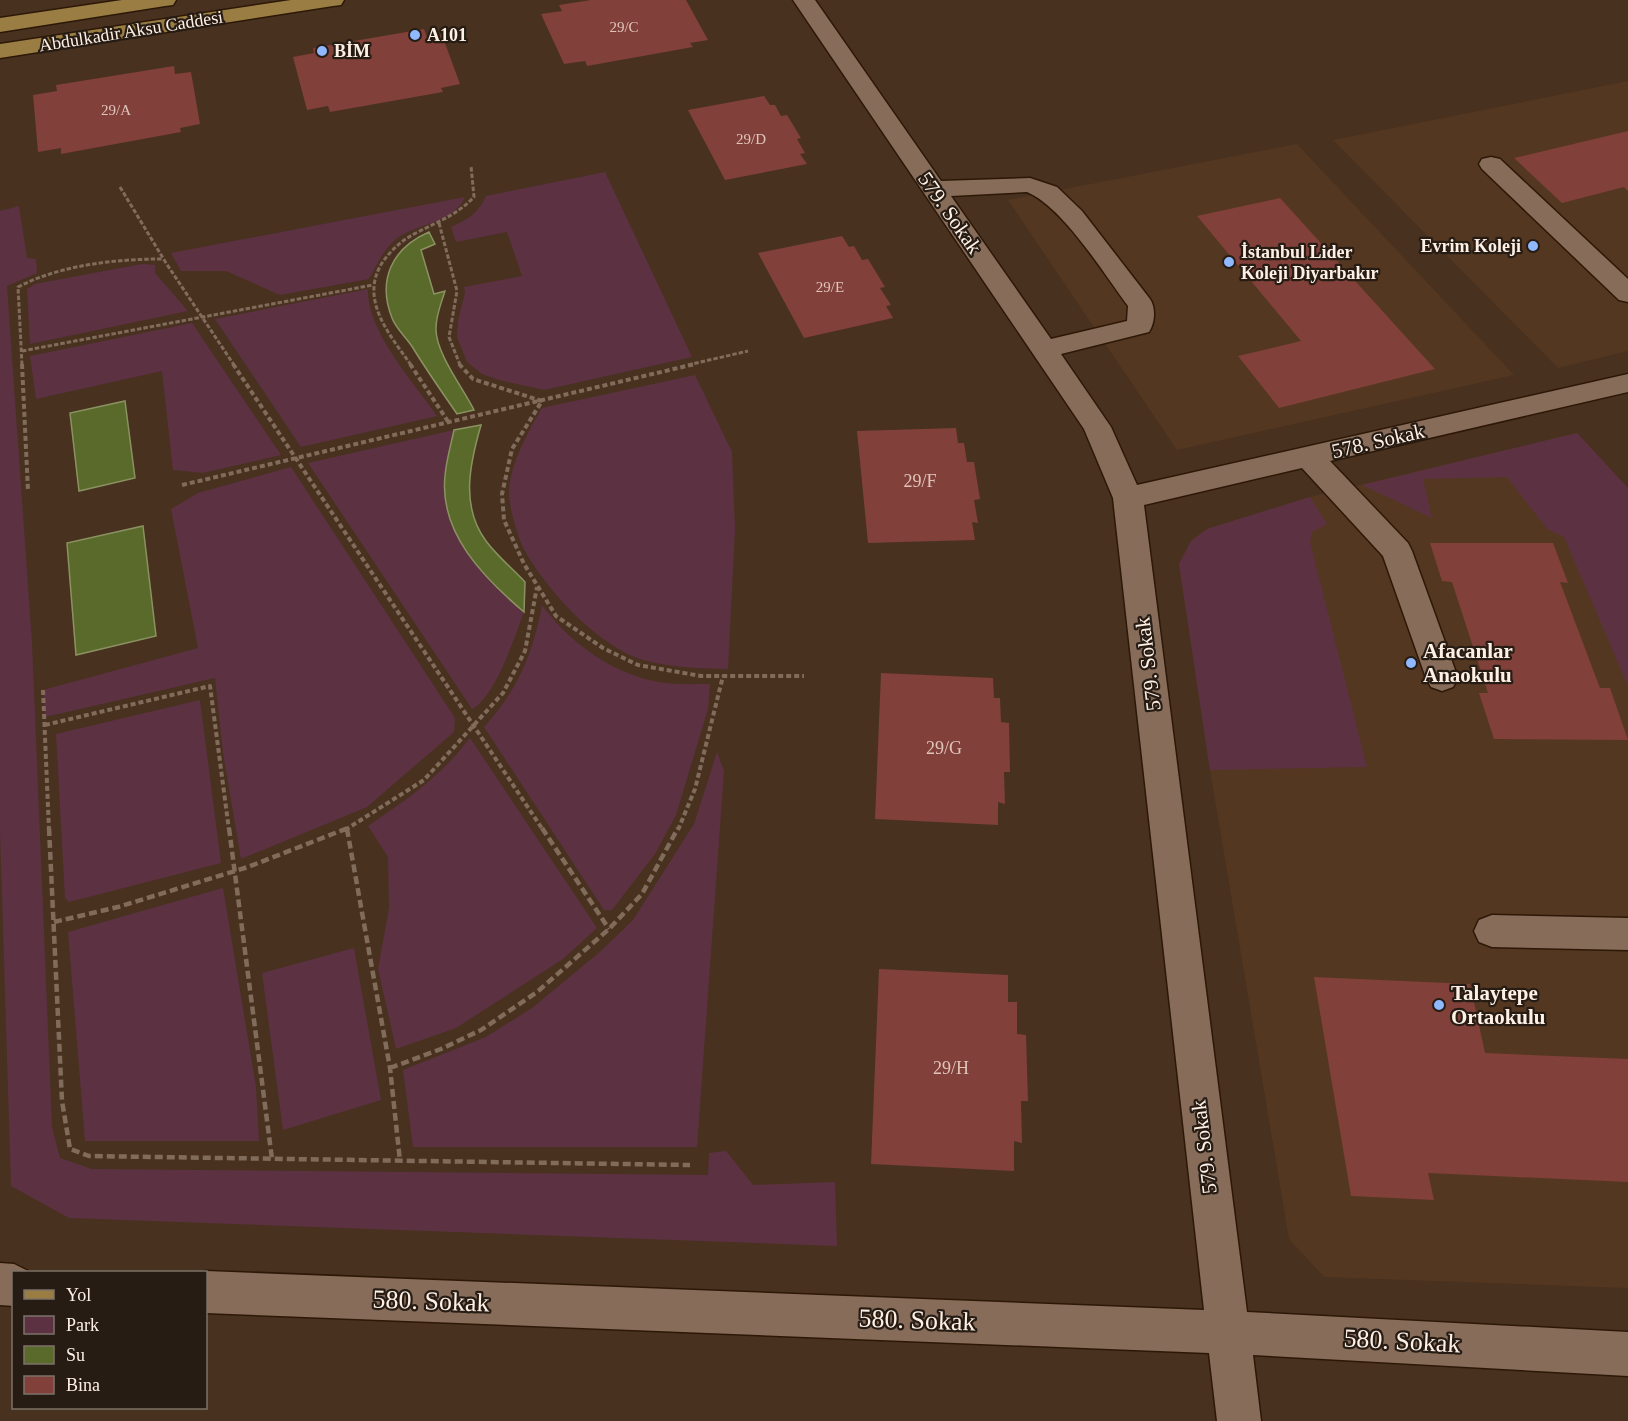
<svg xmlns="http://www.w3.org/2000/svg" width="1628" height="1421" font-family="Georgia,serif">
  <rect width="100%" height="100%" fill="#48311f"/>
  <!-- built -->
  <path fill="#543720" d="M1628 81V351L1558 368 1333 140Z
    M1297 144 1514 375 1177 450 1008 200Z
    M1577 433 1628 488V1288L1324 1277 1289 1239 1210 770 1179 564 1191 541 1207 529 1310 497Z"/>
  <!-- green -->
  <path fill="#5c3243" d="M605 172 692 357 544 390 499 380 482 374 467 362 457 337 458 320 465 293 464 287 522 276 507 232 456 242 451 227C468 219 478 214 486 196Z
    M465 197C453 224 415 223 395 240 383 250 377 265 369 279L280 295 226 271H181L171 253Z
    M19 206 27 258 36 259 37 273 7 286 32 643 52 1127 60 1158 92 1169 708 1175 709 1153 726 1151 753 1185 835 1182 837 1246 69 1218 11 1186 0 831V211Z
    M142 264 155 265V273L188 311 30 344 27 289 35 284Z
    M368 289C366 330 414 383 437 416L301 447 215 319Z
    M192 323 281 455 203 473 173 470 162 371 36 399 30 356Z
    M695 375 732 452 735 529 728 669C701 668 673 668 647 661 600 649 546 590 524 549 517 535 511 513 509 497 507 469 529 430 542 408Z
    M454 430C451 445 446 461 445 476 439 533 484 578 524 612 514 638 496 696 472 709L308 463Z
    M1577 433 1628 488V686L1564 537 1547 529 1507 477 1423 479 1432 518 1362 485Z
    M291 467 455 718 454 732 367 807 241 859 223 753 215 678 45 717 43 690 198 648 171 509 198 493Z
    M1310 497 1327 524 1312 532 1310 542 1367 767 1210 770 1179 564 1191 541 1207 529Z
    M542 605C569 642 612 674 659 682 675 685 693 684 710 684L708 709 676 815 655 854 612 910H604L484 727C518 690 533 653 542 605Z
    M200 700 221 863 69 902 65 898 56 734Z
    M470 738 597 928 563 959 456 1028 396 1049 378 969 389 908 388 857 368 826C409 798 439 778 470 738Z
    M717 752 724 771 697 1147H413L403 1070 486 1037 532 1008 601 951 633 920 694 824Z
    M223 888 256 1087 259 1141H85L68 932Z
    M354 948 381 1100 283 1130 262 973Z"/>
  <!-- water -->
  <path fill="#596a2a" stroke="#8b9262" stroke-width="1.5" d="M429 232 435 244 421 250 434 294 445 291C441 304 436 315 436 328 435 352 463 388 474 410L457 414C442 392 427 371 413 348 407 338 396 329 392 318 377 280 392 248 429 232Z
    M125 401 135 478 79 491 70 413Z
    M481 425C470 463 460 506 486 541 497 556 513 569 525 582L524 612C484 578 439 533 445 476 446 461 451 445 454 430Z
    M143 526 156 636 76 655 67 543Z"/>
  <!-- building -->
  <path fill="#81403a" d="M591 0H686L708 40 690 43 693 47 587 66 585 61 564 64 541 14 562 11 559 5Z
    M424 29 427 37 442 35 460 84 441 88 443 92 330 112 328 106 307 110 293 57 314 53 313 48Z
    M174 66 175 74 191 72 200 124 180 128 181 132 61 154V148L38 152 33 95 57 91 56 85Z
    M764 96 770 105H775L781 116 787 115 801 138 797 139 805 153 800 154 807 164 725 180 688 110Z
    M1628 131V191L1624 187 1562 203 1514 158Z
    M1280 198 1435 369 1279 408 1238 356 1301 341 1197 216Z
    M842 236 849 247 854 246 862 260 868 259 885 287 880 288 891 305 886 306 893 318 804 338 758 253Z
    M956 428 958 443H964L967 462H974L980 499 974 500 978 523 972 522 975 540 868 543 857 431Z
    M1430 543H1553L1568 583 1560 582 1600 688H1610L1628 740 1494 739 1479 693H1488L1452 582 1442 581Z
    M881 673 993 678 994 698H1000L1001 722 1009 723 1010 772H1004L1005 804 998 802V825L875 819Z
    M879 969 1008 975V1002H1017V1034L1026 1035 1028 1101H1021L1022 1143 1014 1141V1171L871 1164Z
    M1314 977 1470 984 1485 1053 1628 1059V1182L1428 1173 1434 1200 1351 1196Z"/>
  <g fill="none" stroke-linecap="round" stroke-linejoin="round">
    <defs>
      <path id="minor" d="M793 0H815L941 181 1030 178 1057 187 1082 211 1150 299C1156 308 1155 323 1149 332L1061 354 1111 427 1137 485 1628 374V392L1330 461 1408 543 1412 551 1458 678 1453 687 1442 691 1431 687 1426 678 1383 556 1302 468 1144 505 1247 1312 1628 1332V1376L1253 1355 1261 1421H1217L1209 1353 206 1313V1272H202L206 1271 1204 1310 1113 498 1084 429ZM1027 192C1063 207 1104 274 1128 306L1127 321 1051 339 951 196Z
        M1491 157 1500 159 1628 279V302L1619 300 1482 169 1479 164 1482 159Z
        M1492 915 1628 918V950L1492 947 1479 942 1474 931 1479 920Z
        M0 1263 14 1264 30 1272H14V1306L0 1305Z"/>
      <path id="major" d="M122 0H176L173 5 165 6 0 32V18Z
        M291 0H344L341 5 333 6 0 58V44Z"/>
    </defs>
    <!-- minor casing -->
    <use href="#minor" stroke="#2d1807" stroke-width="3"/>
    <!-- major casing -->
    <use href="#major" stroke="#2d1807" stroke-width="3"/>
    <!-- path-far2 -->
    <path stroke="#816c5c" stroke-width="3" stroke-dasharray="4.5 2" stroke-linecap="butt" d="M120 187 166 263 234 365
      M439 223 457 291 449 337 460 365
      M22 351 373 285
      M22 365 18 287C60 265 116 259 162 259
      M411 365C390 335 359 300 382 263 391 250 402 240 416 233 437 222 457 215 474 197L471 166
      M688 365 748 351"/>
    <!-- path-far1 -->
    <path stroke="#816c5c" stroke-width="4" stroke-dasharray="5 3" stroke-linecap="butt" d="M22 364 28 491
      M233 364 543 830
      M410 364 449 423
      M459 364 473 379 542 401 512 449 502 494 504 520 524 564 556 616 603 648 638 665 701 676H804
      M182 485 695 364
      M43 690 49 830
      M45 725 210 686 229 830
      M345 830 424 780 503 693 525 651 537 587
      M678 830 695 789 723 676"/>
    <!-- path -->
    <path stroke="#816c5c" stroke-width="4.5" stroke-dasharray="8 4" stroke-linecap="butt" d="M49 828 62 1101 70 1149 89 1156 690 1165
      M229 828 272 1159
      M542 828 609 929
      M347 829 390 1068 400 1161
      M54 922 118 907 248 867 348 828
      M390 1068 441 1049 481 1030 537 992 609 929 642 894 678 828"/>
    <!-- minor -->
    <use href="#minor" fill="#866c59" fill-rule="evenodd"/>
    <!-- major -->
    <use href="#major" fill="#997d43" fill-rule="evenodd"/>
  </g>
  <!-- markers -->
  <g fill="#8fb8fd" stroke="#261c14" stroke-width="2">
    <circle cx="415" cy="35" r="6"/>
    <circle cx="322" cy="51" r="6"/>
    <circle cx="1533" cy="246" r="6"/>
    <circle cx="1229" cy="262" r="6"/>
    <circle cx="1411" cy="663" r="6"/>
    <circle cx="1439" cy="1005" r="6"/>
  </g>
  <g text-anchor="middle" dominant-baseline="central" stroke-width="4.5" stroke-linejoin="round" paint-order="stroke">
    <!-- far-number labels -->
    <g font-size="15" fill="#e0c4ba">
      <text x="624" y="27">29/C</text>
      <text x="116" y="110">29/A</text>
      <text x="751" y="139">29/D</text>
      <text x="830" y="287">29/E</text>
    </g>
    <!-- far-street labels -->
    <g font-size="18" fill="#fff0e5" stroke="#261c14">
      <text transform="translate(131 31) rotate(-9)">Abdulkadir Aksu Caddesi</text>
    </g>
    <!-- far-poi labels -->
    <g font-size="18" font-weight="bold" fill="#fff0e5" stroke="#261c14" text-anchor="start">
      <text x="427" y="35">A101</text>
      <text x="334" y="51">BİM</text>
      <text x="1521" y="246" text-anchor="end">Evrim Koleji</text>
      <text x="1241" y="252">İstanbul Lider<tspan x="1241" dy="21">Koleji Diyarbakır</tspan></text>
    </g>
    <!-- number labels -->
    <g font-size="18" fill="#e0c4ba">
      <text x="920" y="481">29/F</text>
      <text x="944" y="748">29/G</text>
      <text x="951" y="1068">29/H</text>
    </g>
    <!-- street labels -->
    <g font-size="21" fill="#fff0e5" stroke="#261c14">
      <text transform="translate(950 213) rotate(55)">579. Sokak</text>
      <text transform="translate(1378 441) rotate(-13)">578. Sokak</text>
      <text transform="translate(1148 664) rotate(-97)">579. Sokak</text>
      <text transform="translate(1204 1147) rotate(-97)">579. Sokak</text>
    </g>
    <!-- poi labels -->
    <g font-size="21" font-weight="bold" fill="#fff0e5" stroke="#261c14" text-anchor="start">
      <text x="1423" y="651">Afacanlar<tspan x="1423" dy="24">Anaokulu</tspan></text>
      <text x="1451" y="993">Talaytepe<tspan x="1451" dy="24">Ortaokulu</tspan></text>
    </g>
    <!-- near-street labels -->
    <g font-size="26" fill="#fff0e5" stroke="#261c14">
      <text transform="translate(431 1301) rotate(2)">580. Sokak</text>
      <text transform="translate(917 1320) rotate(2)">580. Sokak</text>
      <text transform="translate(1402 1341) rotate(3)">580. Sokak</text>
    </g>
  </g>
  <!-- legend -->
  <rect x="12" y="1271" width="195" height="138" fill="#261c14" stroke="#7d7168" stroke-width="1.5"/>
  <rect x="24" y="1290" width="30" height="9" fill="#997d43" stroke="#7d7168" stroke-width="1.5"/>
  <text x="66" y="1301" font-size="18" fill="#fff0e5">Yol</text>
  <rect x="24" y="1316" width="30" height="18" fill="#5c3243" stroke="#7d7168" stroke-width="1.5"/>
  <text x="66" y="1331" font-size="18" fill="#fff0e5">Park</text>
  <rect x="24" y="1346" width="30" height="18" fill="#596a2a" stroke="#7d7168" stroke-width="1.5"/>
  <text x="66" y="1361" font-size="18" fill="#fff0e5">Su</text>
  <rect x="24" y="1376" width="30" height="18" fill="#81403a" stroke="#7d7168" stroke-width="1.5"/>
  <text x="66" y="1391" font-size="18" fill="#fff0e5">Bina</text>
</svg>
